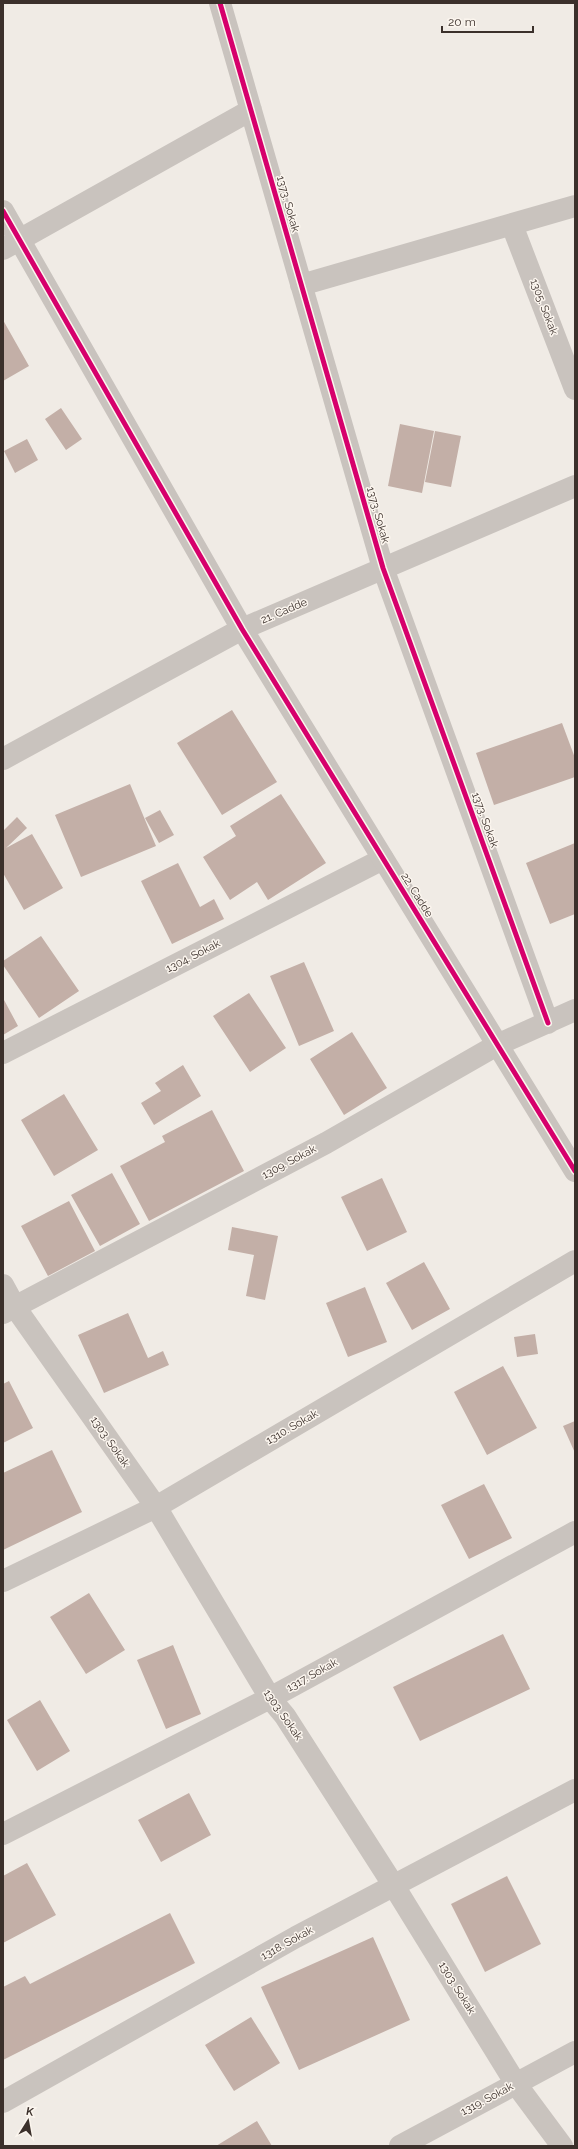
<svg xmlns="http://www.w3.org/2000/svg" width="578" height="2149" font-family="Raleway,sans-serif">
  <rect width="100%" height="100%" fill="#f0ebe5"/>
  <!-- building -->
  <path fill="#c3afa7" d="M3 320 29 366 3 381Z
    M61 408 82 439 66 450 45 419Z
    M400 424 434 431 422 493 388 486Z
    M435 431 461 436 451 487 425 482Z
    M27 439 38 460 15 473 4 451Z
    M232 710 277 782 222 815 177 743Z
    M562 723 575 758V777L494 805 476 753Z
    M130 784 156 846 81 877 55 815Z
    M281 794 326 863 268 900 257 882 230 900 203 857 236 836 230 826Z
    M160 810 174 835 159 843 145 818Z
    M17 817 27 828 6 848 32 834 63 888 24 910 3 873V831Z
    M575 843V914L550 924 526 863Z
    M178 863 200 907 214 899 224 919 172 944 141 881Z
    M41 936 79 991 39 1018 3 965V961Z
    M304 962 334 1031 299 1046 270 976Z
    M249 993 286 1048 250 1072 213 1016Z
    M3 998 18 1026 3 1035Z
    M352 1032 387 1088 344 1115 310 1059Z
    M183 1065 201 1096 154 1125 141 1103 161 1091 155 1083Z
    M64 1094 98 1150 54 1176 21 1120Z
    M212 1110 244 1171 149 1221 120 1166 165 1142 162 1136Z
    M112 1173 140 1224 100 1246 71 1195Z
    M382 1178 407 1232 367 1251 341 1197Z
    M69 1201 95 1251 48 1276 21 1226Z
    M232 1227 278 1236 265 1300 246 1296 254 1255 228 1250Z
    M424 1262 450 1309 412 1330 386 1283Z
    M365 1287 387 1342 348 1357 326 1303Z
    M128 1313 148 1358 163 1351 169 1365 104 1393 78 1335Z
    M535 1334 538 1354 517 1357 514 1337Z
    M503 1366 537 1428 487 1455 454 1392Z
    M9 1381 33 1428 3 1443V1384Z
    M575 1421V1453L563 1426Z
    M52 1450 82 1512 3 1550V1473Z
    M484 1484 512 1538 469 1559 441 1505Z
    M89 1593 125 1650 86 1674 50 1617Z
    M503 1634 530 1689 420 1741 393 1687Z
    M173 1645 201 1714 166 1729 137 1660Z
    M40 1700 70 1751 37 1771 7 1720Z
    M189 1793 211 1835 161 1862 138 1820Z
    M27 1863 56 1915 3 1943V1876Z
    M507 1876 541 1944 485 1972 451 1904Z
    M170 1913 195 1963 3 2060V1987L25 1976 30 1984Z
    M373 1937 410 2020 299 2070 261 1987Z
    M251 2017 280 2063 234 2091 205 2045Z
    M257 2121 272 2146H216Z"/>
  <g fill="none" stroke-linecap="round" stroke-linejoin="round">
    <!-- minor -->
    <path stroke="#c9c3be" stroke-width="22" d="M220 3 383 568 548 1023
      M3 211 242 629
      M512 225 575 389
      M3 249 251 110
      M301 285 575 206
      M3 1053 383 859
      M3 1285 15 1307 156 1507 270 1698 285 1716 394 1886 516 2084 562 2146
      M3 1313 326 1143 497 1045 575 1010
      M3 1581 156 1507 575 1261
      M3 1834 270 1698 575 1532
      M3 2102 296 1937 575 1790
      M400 2146 575 2052"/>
    <!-- tertiary -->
    <path stroke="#c9c3be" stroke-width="22" d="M242 629 575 1171
      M3 759 242 629 575 486"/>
    <defs>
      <path id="cycleway" d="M220 3 383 568 548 1023
        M3 211 242 629 575 1171"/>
    </defs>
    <!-- cycleway casing -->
    <use href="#cycleway" stroke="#fbf5ee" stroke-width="8"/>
    <!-- cycleway -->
    <use href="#cycleway" stroke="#d6006c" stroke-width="5"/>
  </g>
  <g text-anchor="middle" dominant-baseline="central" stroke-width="3" stroke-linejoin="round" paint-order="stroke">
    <!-- street labels -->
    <g font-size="11" fill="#3b302b" stroke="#fbf5ee">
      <text transform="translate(288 204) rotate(74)">1373. Sokak</text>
      <text transform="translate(544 307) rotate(69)">1305. Sokak</text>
      <text transform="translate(378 515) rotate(74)">1373. Sokak</text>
      <text transform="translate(284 611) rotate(-23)">21. Cadde</text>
      <text transform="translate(485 820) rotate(70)">1373. Sokak</text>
      <text transform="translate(417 895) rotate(58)">22. Cadde</text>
      <text transform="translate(193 956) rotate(-27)">1304. Sokak</text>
      <text transform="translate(289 1162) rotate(-28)">1309. Sokak</text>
      <text transform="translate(292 1427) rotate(-30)">1310. Sokak</text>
      <text transform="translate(110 1442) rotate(55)">1303. Sokak</text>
      <text transform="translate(312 1675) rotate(-29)">1317. Sokak</text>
      <text transform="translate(283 1715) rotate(55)">1303. Sokak</text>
      <text transform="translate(287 1943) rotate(-29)">1318. Sokak</text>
      <text transform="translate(457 1988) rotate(58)">1303. Sokak</text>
      <text transform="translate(487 2099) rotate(-28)">1319. Sokak</text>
    </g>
  </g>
  <!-- border -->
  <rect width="578" height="2149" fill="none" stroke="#3b302b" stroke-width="8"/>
  <!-- north arrow -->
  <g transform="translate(28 2121) rotate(11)" stroke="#fbf5ee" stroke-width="3" paint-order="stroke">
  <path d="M0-3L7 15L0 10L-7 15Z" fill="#3b302b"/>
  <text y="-6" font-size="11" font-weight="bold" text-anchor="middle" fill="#3b302b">K</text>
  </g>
  <!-- scale -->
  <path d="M442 26v6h91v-6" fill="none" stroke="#3b302b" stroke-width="2"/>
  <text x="448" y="26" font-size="12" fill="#3b302b" stroke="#fbf5ee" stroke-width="3" paint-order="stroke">20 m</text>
</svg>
